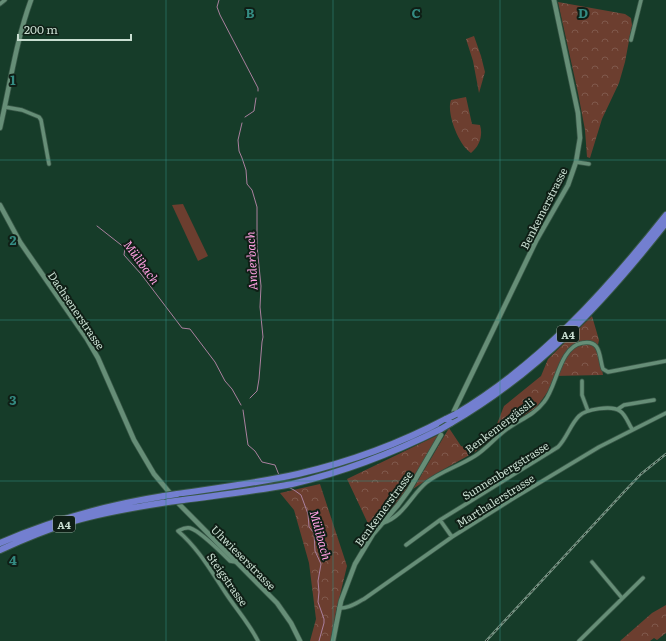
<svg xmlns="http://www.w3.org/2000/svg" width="666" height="641" font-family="Literata,serif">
  <defs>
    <pattern id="forest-crowns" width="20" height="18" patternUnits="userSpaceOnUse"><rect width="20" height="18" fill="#6c3e2f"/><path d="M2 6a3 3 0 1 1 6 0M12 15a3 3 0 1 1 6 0" fill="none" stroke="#80594c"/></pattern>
  </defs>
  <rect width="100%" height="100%" fill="#163c29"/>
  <!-- grass -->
  <path fill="#6c3e2f" d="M183 204 208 256 198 261 172 205Z"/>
  <!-- forest -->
  <path fill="url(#forest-crowns)" d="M558 2 625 14 631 18 632 25 625 62 619 83 602 119 590 158 587 157 585 130 578 93Z
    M474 36 481 56 485 72 479 93 473 61 466 39Z
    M466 97 472 124 480 125C483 135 480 146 471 153 459 146 446 113 451 100Z
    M592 316 599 340 598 345 603 375 554 376 549 390 536 408 515 421 475 452 437 473 413 489 449 428 461 446 470 449 495 429 504 406 541 376 548 359Z
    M438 435 403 496 372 532 347 479Z
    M320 484 347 566 336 612 331 641H310L316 619 309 563 294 510 280 493Z
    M666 605V633L657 640 654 638 650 641H620L652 613Z"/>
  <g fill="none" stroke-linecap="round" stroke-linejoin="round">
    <!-- stream -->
    <path stroke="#a9809e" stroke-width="1" d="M219 0 217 7 220 15 258 88V91
      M245 117 254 111 256 98
      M242 123 238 140 239 151 242 158 246 170 247 184 252 190 257 207V246L261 286 260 307 263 337 262 342 259 379 257 391 250 398
      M97 226 125 248 124 255 141 274 182 328 190 329 215 362 225 381 232 389 241 405
      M243 410 248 445 255 451 262 462 275 465 279 475
      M288 487 294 490 301 495 308 514 309 527 314 533 315 551 321 564 318 581 319 592 318 602 324 619V623L319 641"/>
    <defs>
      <path id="minor" d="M0 4 5 0
        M631 40 641 0
        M5 107 22 110 39 117 41 120 49 164
        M576 162 589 164
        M582 381V395L588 411
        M618 409 624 405 654 400
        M440 520 452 537
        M383 523C404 516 411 495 427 482 442 471 459 466 475 456 488 448 497 435 510 427 522 419 535 414 544 402 557 387 559 347 582 343 602 339 599 358 603 369L608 372 666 361
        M406 545 440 520 558 447C567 438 570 425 579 416 586 409 612 405 620 411 626 415 628 423 632 429
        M236 562 230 561C222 553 200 531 190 528 185 527 182 529 178 531 198 548 211 571 225 592 236 609 249 623 258 641
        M592 562 622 598
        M339 608C348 609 356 603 364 599L452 537 514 498 599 447 666 413
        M579 641 643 578"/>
      <path id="tertiary" d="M0 128C10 85 16 41 31 0
        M0 205 20 242 87 339 98 358 134 440 154 474 180 505 277 603 291 623 300 641
        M454 411 536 241 568 185 576 162 580 138 578 113 554 0
        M333 641 341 601 355 564 373 534 398 505 409 490 441 435"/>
      <path id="trunk" d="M456 414C541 363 605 292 666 215
        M451 423C540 371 603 303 666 223
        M177 494C218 488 258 483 298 474 349 462 399 444 446 419
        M183 500C219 495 256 491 292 484 344 472 393 453 441 429
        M0 543C53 520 107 505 164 496
        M0 550C24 539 49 529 74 521 105 512 136 507 168 502"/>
    </defs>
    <!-- minor casing -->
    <use href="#minor" stroke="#385747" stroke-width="5"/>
    <!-- tertiary casing -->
    <use href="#tertiary" stroke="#385747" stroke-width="6"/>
    <!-- trunk casing -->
    <use href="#trunk" stroke="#385747" stroke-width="8"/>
    <!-- minor -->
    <use href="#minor" stroke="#668e77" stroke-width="3.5"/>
    <!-- tertiary -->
    <use href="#tertiary" stroke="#668e77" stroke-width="4.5"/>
    <!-- trunk -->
    <use href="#trunk" stroke="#737fd0" stroke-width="6"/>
    <defs>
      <path id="rail" d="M486 641 623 493 641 474 666 454"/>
    </defs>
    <!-- rail casing -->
    <use href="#rail" stroke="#769383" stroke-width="2.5"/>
    <!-- rail -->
    <use href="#rail" stroke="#0f1f16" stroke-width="1" stroke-dasharray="3" stroke-linecap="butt"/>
    <defs>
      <path id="trunk-bridge" d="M446 419 456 414
        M441 429 451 423
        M164 496 177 494
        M168 502 183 500"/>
    </defs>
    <!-- trunk-bridge casing -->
    <use href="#trunk-bridge" stroke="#385747" stroke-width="8" stroke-linecap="butt"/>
    <!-- trunk-bridge -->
    <use href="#trunk-bridge" stroke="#737fd0" stroke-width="6"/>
  </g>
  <!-- grid -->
  <path fill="none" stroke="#348b82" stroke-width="1" stroke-opacity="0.55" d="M166 0V641M333 0V641M500 0V641M0 160H666M0 320H666M0 481H666"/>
  <g text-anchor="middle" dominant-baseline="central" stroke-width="4" stroke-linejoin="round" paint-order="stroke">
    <!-- shield labels -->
    <g fill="#0f1f16" stroke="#91a599" stroke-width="1">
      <rect x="557" y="326" width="22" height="16" rx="3"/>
      <rect x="53" y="516" width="22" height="16" rx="3"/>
    </g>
    <g font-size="10" font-weight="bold" fill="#c9ded1">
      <text x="568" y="334">A4</text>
      <text x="64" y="524">A4</text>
    </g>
    <!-- street labels -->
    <g font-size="11" fill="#c9ded1" stroke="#0f1f16">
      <text transform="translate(543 208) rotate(-63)">Benkemerstrasse</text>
      <text transform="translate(77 310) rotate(56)">Dachsenerstrasse</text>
      <text transform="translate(499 425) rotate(-37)">Benkemergässli</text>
      <text transform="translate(505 470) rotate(-32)">Sunnenbergstrasse</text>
      <text transform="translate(495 500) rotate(-32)">Marthalerstrasse</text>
      <text transform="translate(383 508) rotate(-54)">Benkemerstrasse</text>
      <text transform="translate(244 557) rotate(45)">Uhwieserstrasse</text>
      <text transform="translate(228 579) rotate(55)">Steigstrasse</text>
    </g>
    <!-- water labels -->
    <g font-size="12" font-style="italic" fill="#ff9fe2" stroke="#0f1f16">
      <text transform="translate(251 261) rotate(-93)">Anderbach</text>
      <text transform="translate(142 262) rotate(54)">Mülibach</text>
      <text transform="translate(321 535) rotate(75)">Mülibach</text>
    </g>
  </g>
  <g font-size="13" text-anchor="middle" font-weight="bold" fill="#348b82" stroke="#0f1f16" stroke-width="4" stroke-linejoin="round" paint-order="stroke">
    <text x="250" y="18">B</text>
    <text x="416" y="18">C</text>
    <text x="583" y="18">D</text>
    <text x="13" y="85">1</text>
    <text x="13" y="245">2</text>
    <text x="13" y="405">3</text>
    <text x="13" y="565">4</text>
  </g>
  <!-- scale -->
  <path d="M18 34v6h113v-6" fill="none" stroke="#c9ded1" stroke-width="2"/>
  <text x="24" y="34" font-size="12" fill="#c9ded1" stroke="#0f1f16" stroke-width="3" paint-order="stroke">200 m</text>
</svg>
